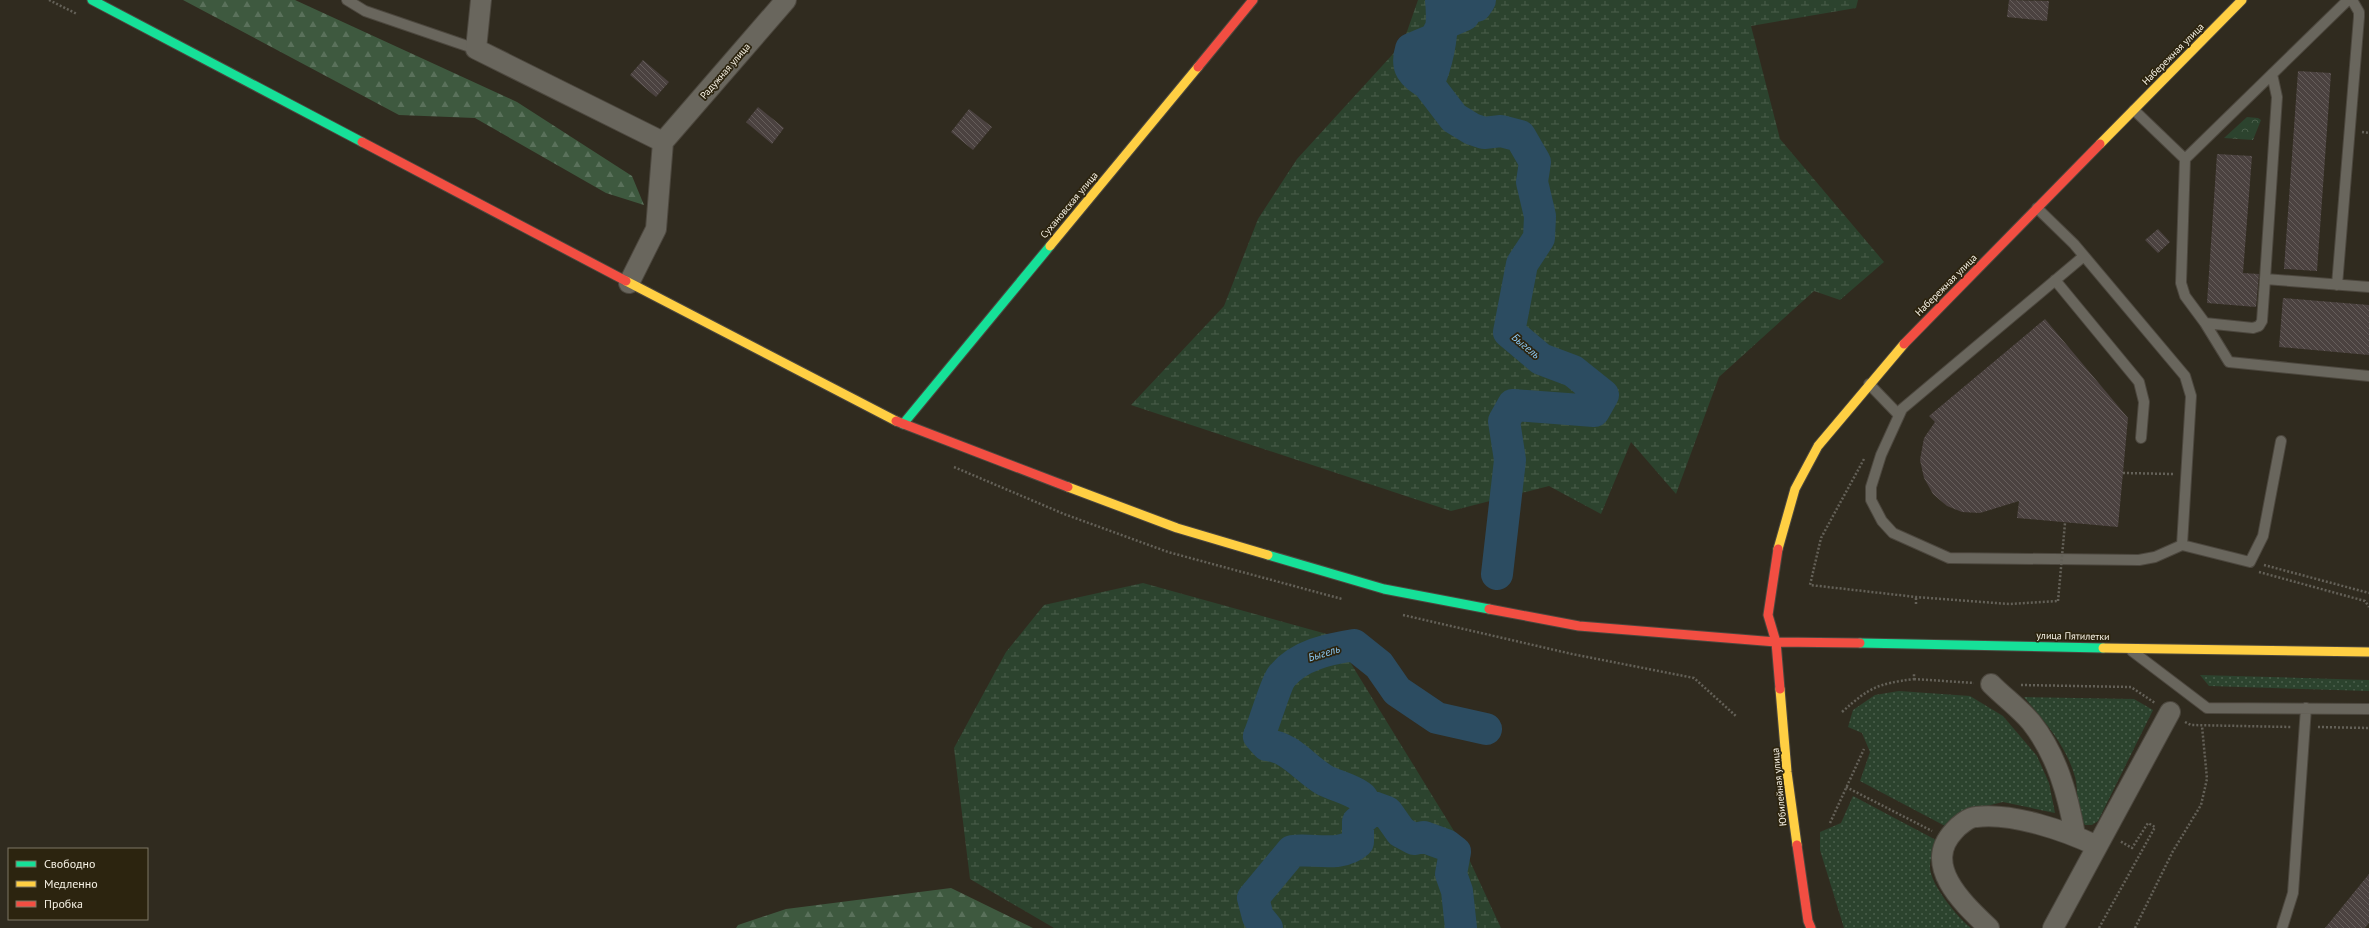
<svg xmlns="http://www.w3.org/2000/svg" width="2369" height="928" font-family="'PT Sans',sans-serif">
  <defs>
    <pattern id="grass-dots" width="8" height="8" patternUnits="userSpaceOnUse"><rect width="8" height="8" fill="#2c432e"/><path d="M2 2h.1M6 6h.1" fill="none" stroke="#4b5f4c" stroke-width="1.8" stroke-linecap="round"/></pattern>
    <pattern id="forest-firs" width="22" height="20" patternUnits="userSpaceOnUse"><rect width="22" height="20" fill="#3e593f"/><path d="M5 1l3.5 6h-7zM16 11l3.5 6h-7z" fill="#5a715b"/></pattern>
    <pattern id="wetland-marsh" width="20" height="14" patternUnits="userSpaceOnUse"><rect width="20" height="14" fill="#2c432e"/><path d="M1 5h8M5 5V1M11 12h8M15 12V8" fill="none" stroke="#4b5f4c"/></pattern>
    <pattern id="park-crowns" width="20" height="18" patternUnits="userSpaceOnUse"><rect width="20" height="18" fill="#2c432e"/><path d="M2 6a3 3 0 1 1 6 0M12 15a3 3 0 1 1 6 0" fill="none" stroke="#4b5f4c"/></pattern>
    <pattern id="building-back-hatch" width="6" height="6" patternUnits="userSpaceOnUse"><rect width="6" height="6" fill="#4b4240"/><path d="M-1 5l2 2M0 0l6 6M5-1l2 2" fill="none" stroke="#665e5b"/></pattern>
  </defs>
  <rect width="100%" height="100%" fill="#302b1f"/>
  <!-- grass -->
  <path fill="url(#grass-dots)" d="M2200 675 2369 680V691L2209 686Z
    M1899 691 1970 696 2003 716 2037 756 2049 783 2055 813 2003 802 1978 808 1945 826 1860 781 1870 752 1862 733 1848 727 1853 710 1875 695Z
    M2024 697 2134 699 2153 710 2098 821 2092 825H2085C2075 812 2079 792 2075 777 2066 745 2045 722 2024 697Z
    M1853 796 1936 840C1934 848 1930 859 1930 867 1930 884 1957 917 1971 928H1844L1820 850V832L1841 823Z"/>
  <!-- forest -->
  <path fill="url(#forest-firs)" d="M183 0H295L517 102 632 176 644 205 606 193 475 118 399 115Z
    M951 888 1033 928H736L738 925 786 909Z"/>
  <!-- wetland -->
  <path fill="url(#wetland-marsh)" d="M1418 0H1858L1856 8 1751 26 1780 139 1884 262 1840 300 1814 291 1719 377 1676 494 1631 442 1601 514 1549 486 1451 511 1131 405 1224 306 1258 219 1297 159 1403 43Z
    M1143 583 1334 636 1462 844 1501 928H1054L970 879 954 748 1006 652 1044 605Z"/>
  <!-- park -->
  <path fill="url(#park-crowns)" d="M2247 117 2258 118 2261 120 2253 140 2224 138Z"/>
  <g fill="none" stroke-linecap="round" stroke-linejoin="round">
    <!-- river -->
    <path stroke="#2c4c61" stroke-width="32" d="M1441 0C1444 30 1440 56 1428 84L1454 118 1472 129 1484 133 1501 131 1520 136 1535 162 1532 182 1540 216 1539 238 1522 264 1509 332 1541 359 1573 371 1603 395 1594 411 1513 405 1504 421 1510 460 1497 574
      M1428 84C1413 74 1405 69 1411 49L1435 39 1443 24 1464 15 1466 9 1476 6 1480 0
      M1365 804 1387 812 1401 832 1414 839 1424 837 1446 845 1455 852 1451 874 1457 891 1461 928
      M1267 928 1258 917 1253 898 1292 851C1314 848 1340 858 1358 842V822L1366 815C1365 809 1366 800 1360 796 1350 789 1337 786 1326 781 1306 770 1291 747 1267 745L1259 736C1264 724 1276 683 1282 676 1299 655 1329 649 1354 645L1379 665 1397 691 1437 718 1486 729"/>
  </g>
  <!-- building -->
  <path fill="url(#building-back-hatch)" d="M2009 0 2049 1 2047 21 2007 17Z
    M643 60 669 82 656 97 630 75Z
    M2298 71 2331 73 2317 271 2284 269Z
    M758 107 784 128 772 144 746 122Z
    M969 109 992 127 973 150 951 132Z
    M2217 154 2252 156 2243 273 2259 274 2256 307 2207 303Z
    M2158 229 2170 242 2158 253 2145 240Z
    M2283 298 2369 305V355L2279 347Z
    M2045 319 2128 418 2118 527 2017 518 2019 501 1980 513 1962 512 1947 506 1933 494 1924 478 1920 460 1924 438 1935 422 1929 416Z
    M2369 874V923L2365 928H2325Z"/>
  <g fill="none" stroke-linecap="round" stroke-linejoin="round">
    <defs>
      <path id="lane" d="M347 0 365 11 476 49
        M2134 110 2185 159 2348 0
        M2185 159 2181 283 2185 296 2205 323 2253 328 2259 326 2262 321 2265 279 2369 287
        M2037 208 2074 244 2185 376 2191 396 2182 545
        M2084 256 1902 409 1881 455 1871 487V500L1882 521 1893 533 1949 558 2139 560 2155 557 2182 545 2250 562 2263 536 2281 441
        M2265 279 2277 97 2272 74
        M2055 280 2139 382 2144 402 2141 438
        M2337 285 2359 17V12L2352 0
        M2205 323 2229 362 2369 376
        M1869 384 1899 415
        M2132 651 2207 708 2369 709
        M2282 928 2293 893 2306 708"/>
      <path id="street" d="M481 0 476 49 663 142
        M663 142 786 0
        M629 283 656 229 663 142
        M1991 684C2004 697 2020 709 2031 722 2057 755 2068 795 2075 835
        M1989 928C1965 905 1921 866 1954 831 1958 826 1969 817 1976 817 2011 812 2066 831 2097 846
        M2053 928 2170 712"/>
      <path id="fast" d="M92 0 362 142
        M903 424 1050 246
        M1268 555 1384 589 1489 609
        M1860 643 2103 648"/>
      <path id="slow" d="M2100 144 2242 0
        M1050 246 1198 67
        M626 281 896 421
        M1068 487 1177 528 1268 555
        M1778 549 1795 489 1818 446 1904 344
        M2103 648 2369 652
        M1780 689 1787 772 1797 845"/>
      <path id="jam" d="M1198 67 1253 0
        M362 142 626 281
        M1904 344 2100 144
        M896 421 1068 487
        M1778 549 1768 615 1776 642 1860 643
        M1489 609 1579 626 1776 642 1780 689
        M1797 845 1808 921 1811 928"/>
    </defs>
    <!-- lane casing -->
    <use href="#lane" stroke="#4c473e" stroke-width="12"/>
    <!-- street casing -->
    <use href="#street" stroke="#4c473e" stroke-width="22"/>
    <!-- fast casing -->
    <use href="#fast" stroke="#4c473e" stroke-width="11"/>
    <!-- slow casing -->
    <use href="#slow" stroke="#4c473e" stroke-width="11"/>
    <!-- jam casing -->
    <use href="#jam" stroke="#4c473e" stroke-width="11"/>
    <!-- path -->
    <path stroke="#646158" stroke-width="2.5" stroke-dasharray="2 2" stroke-linecap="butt" d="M49 0 77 14
      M2362 132 2369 133
      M1864 459 1821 538 1810 585 1916 597 2009 604 2058 601
      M954 467 1064 514 1168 552 1342 599
      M2123 473 2173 474
      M2264 565 2369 593
      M2259 572 2365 601 2369 607
      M1916 604V597
      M1403 615 1572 654 1694 678 1737 717
      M1914 679 1974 683
      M2021 685 2131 687 2155 703
      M1842 712C1870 687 1877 684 1914 679V673
      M2185 722 2191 725 2291 727
      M2318 727 2369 728
      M1846 787 1932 831
      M1830 823 1864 749
      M2099 928 2155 827 2148 823 2132 848 2120 841
      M2135 928 2173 851 2201 805 2207 779 2202 726"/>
    <!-- lane -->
    <use href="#lane" stroke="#69665d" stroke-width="10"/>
    <!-- street -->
    <use href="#street" stroke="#69665d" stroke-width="20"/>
    <!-- fast -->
    <use href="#fast" stroke="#16e098" stroke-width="9"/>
    <!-- slow -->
    <use href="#slow" stroke="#ffcf43" stroke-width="9"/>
    <!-- jam -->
    <use href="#jam" stroke="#f24e42" stroke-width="9"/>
    <!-- path-bridge -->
    <path stroke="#646158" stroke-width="2.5" stroke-dasharray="2 2" stroke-linecap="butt" d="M2058 601 2065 523"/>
  </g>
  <g text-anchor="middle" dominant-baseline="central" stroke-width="3.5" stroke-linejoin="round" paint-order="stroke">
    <!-- street labels -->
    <g font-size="10" fill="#f6f1e4" stroke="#2c240f">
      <text transform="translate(2173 54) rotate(-45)">Набережная улица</text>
      <text transform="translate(725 71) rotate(-49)">Радужная улица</text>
      <text transform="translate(1069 205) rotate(-50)">Сухановская улица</text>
      <text transform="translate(1946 285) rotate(-45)">Набережная улица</text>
      <text transform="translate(2073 636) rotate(1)">улица Пятилетки</text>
      <text transform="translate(1779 787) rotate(-96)">Юбилейная улица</text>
    </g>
    <!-- water labels -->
    <g font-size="11" font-style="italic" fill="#8dcaf6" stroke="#2c240f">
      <text transform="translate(1526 346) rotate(40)">Быгель</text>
      <text transform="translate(1324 653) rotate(-17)">Быгель</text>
    </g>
  </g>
  <!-- legend -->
  <rect x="8" y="848" width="140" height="72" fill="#2c240f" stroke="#7d7664"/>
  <rect x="16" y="861" width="20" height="6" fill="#16e098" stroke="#7d7664"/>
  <text x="44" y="868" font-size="12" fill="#f6f1e4">Свободно</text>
  <rect x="16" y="881" width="20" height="6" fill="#ffcf43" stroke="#7d7664"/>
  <text x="44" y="888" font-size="12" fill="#f6f1e4">Медленно</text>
  <rect x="16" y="901" width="20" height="6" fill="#f24e42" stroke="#7d7664"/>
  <text x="44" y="908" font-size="12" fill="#f6f1e4">Пробка</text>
</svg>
